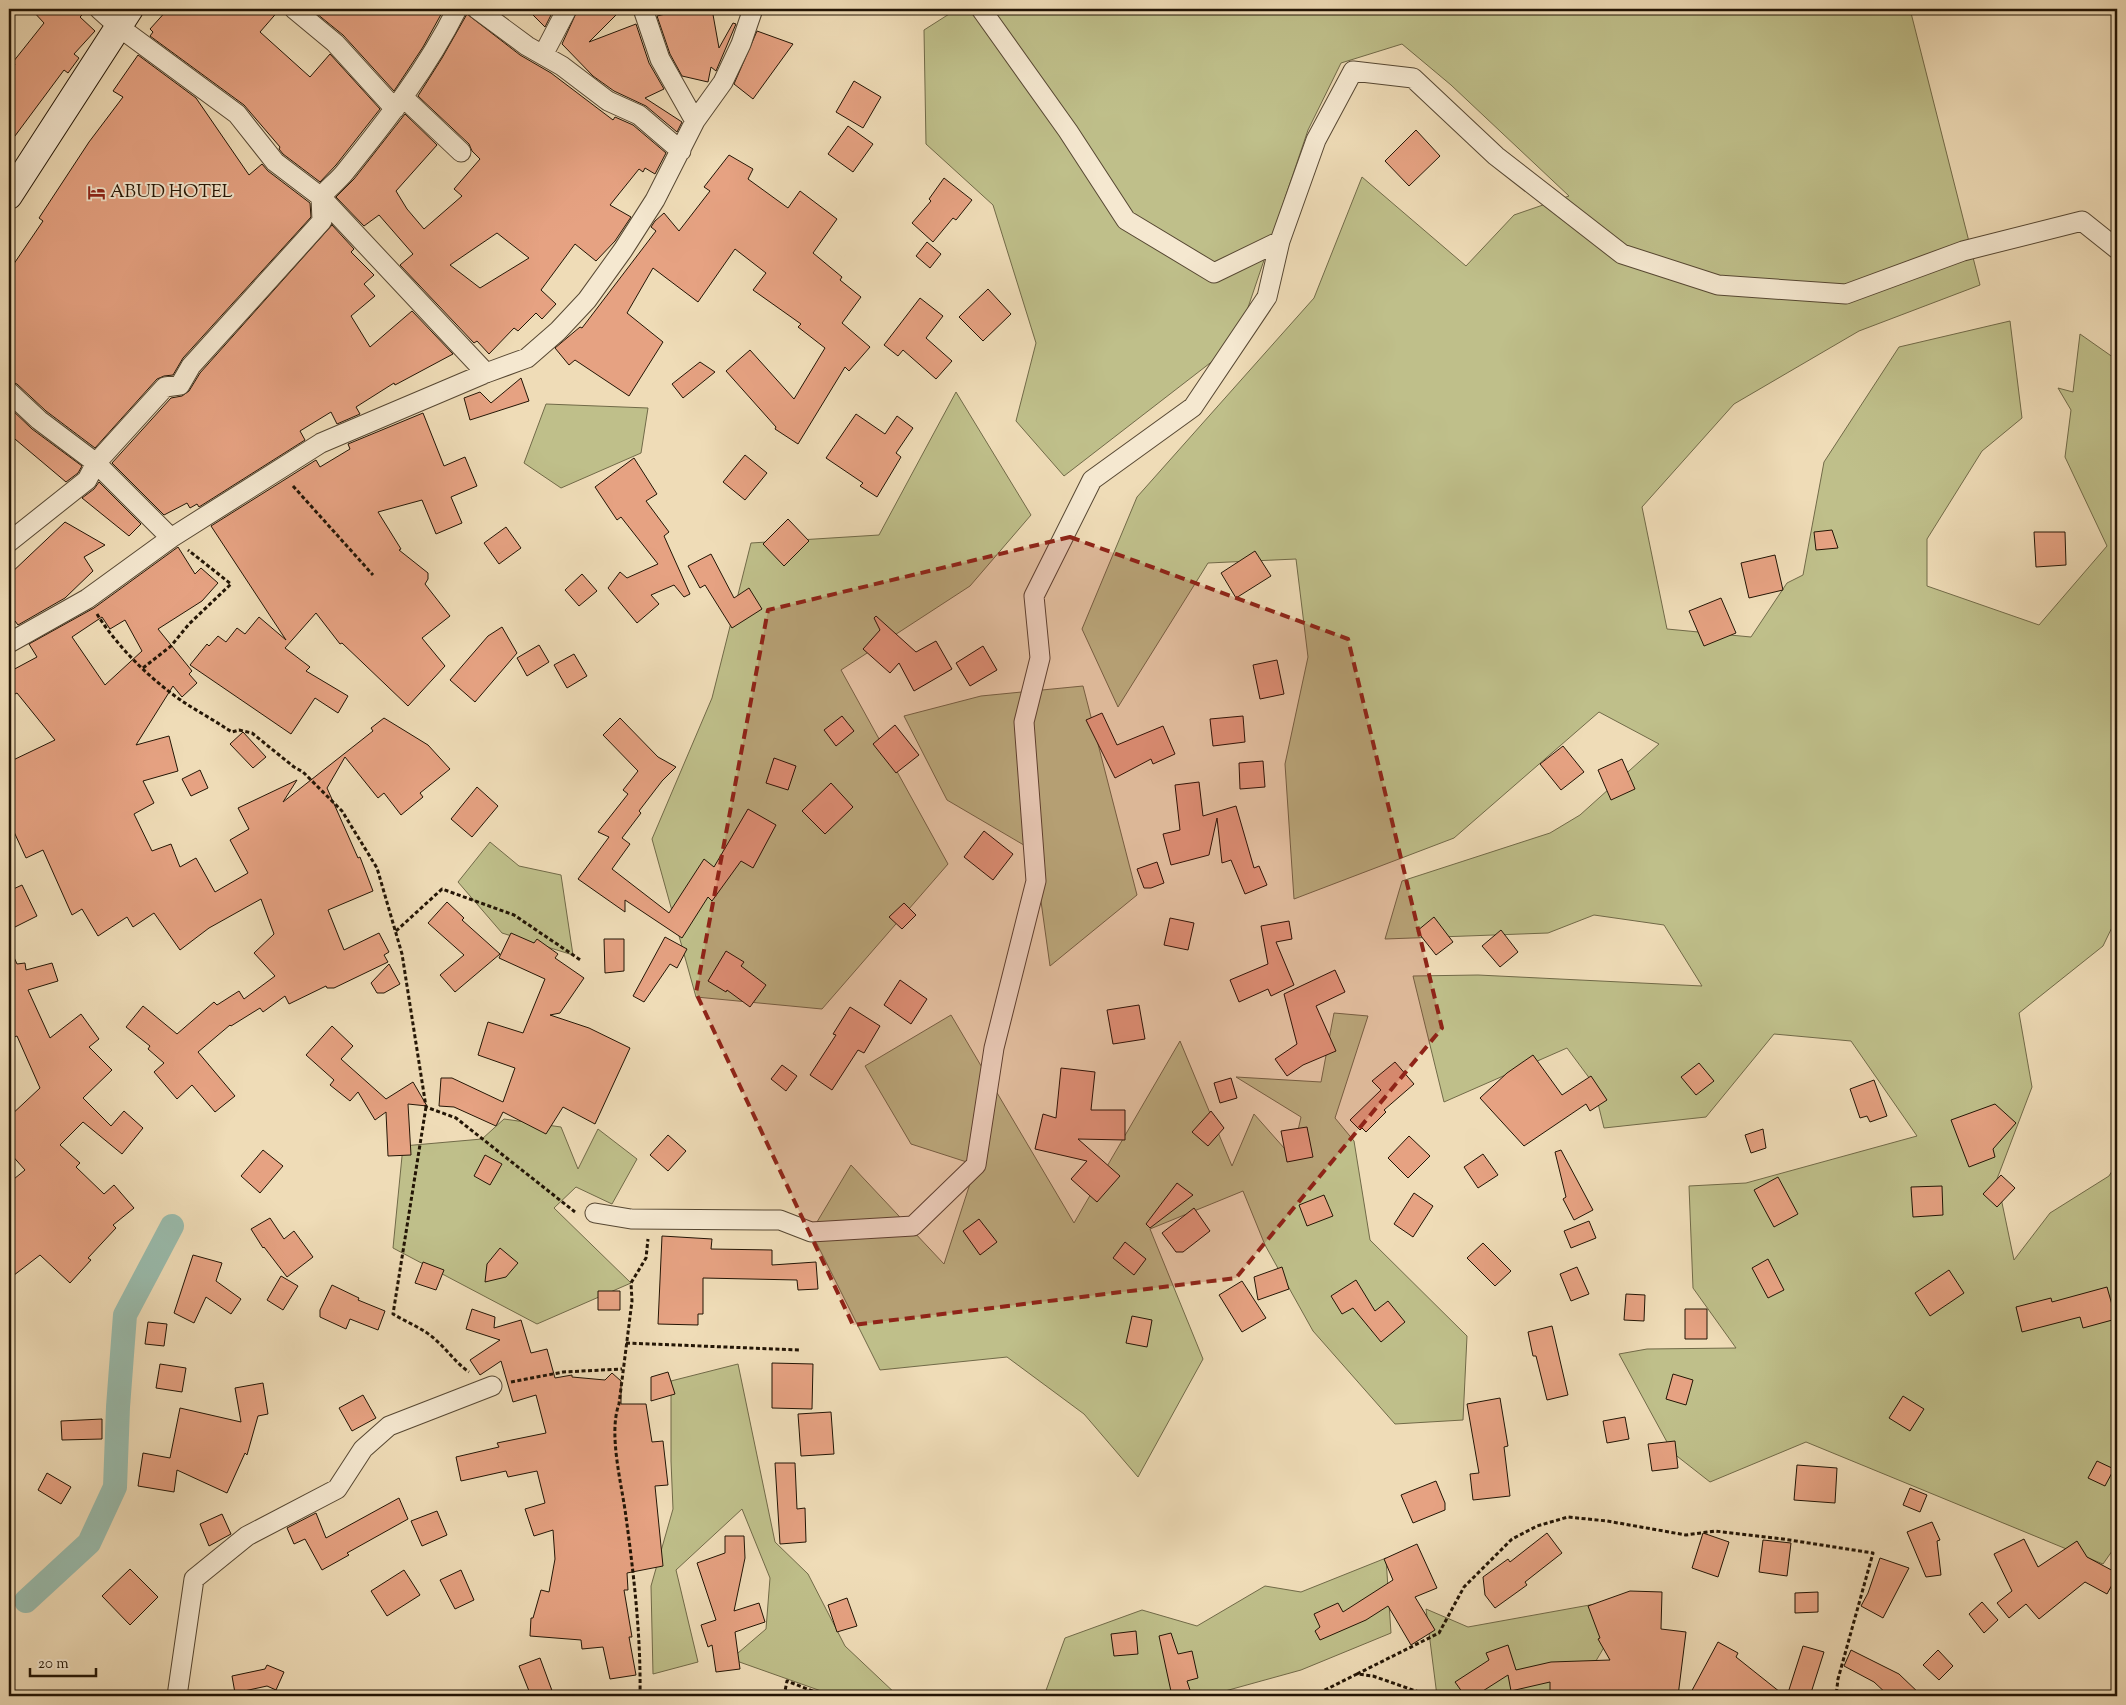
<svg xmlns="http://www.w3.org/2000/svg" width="2126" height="1705" font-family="'Sorts Mill Goudy',serif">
  <rect width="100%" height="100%" fill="#efdcb7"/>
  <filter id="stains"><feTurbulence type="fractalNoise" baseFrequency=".004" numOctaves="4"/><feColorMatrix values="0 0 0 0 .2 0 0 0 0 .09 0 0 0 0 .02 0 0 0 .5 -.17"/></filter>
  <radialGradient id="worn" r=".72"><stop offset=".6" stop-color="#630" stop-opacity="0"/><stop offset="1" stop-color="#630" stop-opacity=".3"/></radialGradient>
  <!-- green -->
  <path fill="#bfbf8a" stroke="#716a48" d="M957 9H1910L1980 285 1859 331 1734 404 1642 507 1667 629 1751 637 1787 583 1803 575 1824 462 1899 347 2010 321 2022 418 1982 451 1927 539V586L2039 625 2107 546 2065 457 2071 410 2058 388 2073 392 2080 334 2117 360V917L2103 946 2019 1013 2032 1087 1997 1179 2014 1260 2050 1213 2109 1176 2117 1163V1544L2103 1564 1806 1442 1710 1482 1673 1453 1619 1354 1647 1349 1736 1348 1693 1288 1689 1186 1746 1183 1917 1136 1851 1041 1774 1034 1706 1117 1604 1128 1593 1083 1567 1048 1444 1102 1413 976 1478 975 1702 986 1664 925 1594 915 1548 933 1385 939 1402 881 1550 833 1580 815 1659 744 1599 712 1454 838 1294 899 1285 764 1308 657 1296 559 1208 563 1118 707 1082 629 1137 497 1314 298 1362 177 1466 266 1514 215 1569 196 1451 85 1402 44 1341 63 1308 130 1236 343 1064 476 1016 421 1036 343 993 205 926 144 924 30Z
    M956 392 1031 515 970 586 841 670 948 864 822 1009 696 997 652 839 712 698 751 543 879 535Z
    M546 404 648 408 641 453 561 488 524 463Z
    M1083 686 1137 895 1050 966 1034 851 947 800 904 716 981 696Z
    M490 842 519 866 561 875 573 955 502 933 458 882Z
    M1334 1013 1368 1016 1335 1118 1354 1141 1370 1240 1467 1336 1463 1420 1395 1424 1313 1331 1265 1245 1243 1191 1150 1229 1203 1359 1138 1477 1084 1414 1007 1357 880 1370 811 1232 851 1165 944 1264 976 1165 911 1144 865 1066 951 1015 1074 1223 1180 1041 1232 1166 1254 1114 1292 1157 1301 1117 1236 1077 1321 1082Z
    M504 1119 561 1127 578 1169 598 1129 637 1159 612 1204 576 1187 554 1208 631 1283 537 1324 393 1248 403 1146 482 1139Z
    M738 1364 775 1542 808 1574 845 1646 898 1696H829L824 1692 731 1659 766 1629 770 1578 742 1509 676 1570 698 1662 653 1674 651 1586 673 1509 671 1461V1381Z
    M1386 1558 1391 1633 1301 1670 1207 1696H1044L1065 1638 1142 1610 1197 1626 1265 1586 1301 1592Z
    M1634 1597 1575 1696H1437L1426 1609 1468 1627Z"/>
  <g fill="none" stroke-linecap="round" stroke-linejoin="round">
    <!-- canal -->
    <path stroke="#9abcad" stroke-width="24" d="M26 1601 89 1543 115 1487 118 1407 125 1315 172 1226"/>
  </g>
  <!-- building -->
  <path fill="#e6a282" stroke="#231505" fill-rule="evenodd" d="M31 9H88L80 17 95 31 74 54 79 58 68 73 64 70 9 144V73L15 64 13 62 44 23Z
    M168 9H280L260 32 310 77 330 54 380 109 336 165 320 182 283 154 279 149 280 147 244 105 150 36 153 32 150 29Z
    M311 9H444L423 47 394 91 343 35Z
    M527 9H554L545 27Z
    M578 9H622L589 42 636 24 649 63 664 89 645 98 682 122 677 132 646 106 614 91 593 76 562 44Z
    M686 9H712L719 48 733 23 736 24 716 71 711 67 708 82 682 76 670 54 657 16Z
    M467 14 520 55 551 73 613 120 615 117 633 125 666 153 655 174 645 168 643 172 639 169 610 205 631 217 615 241 596 261 575 244 541 290 556 304 542 319 536 313 518 331 514 328 489 354 477 341 474 343 400 265 413 254 379 215 364 226 336 197 354 179 405 114 437 145 396 191 407 209 424 229 462 196 454 189 480 159 472 151 469 144 418 96 442 58ZM497 233 529 258 480 288 450 265Z
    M757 31 793 44 753 99 734 84Z
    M138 55 196 98 249 175 262 164 268 171 310 203 311 217 183 358 173 375 164 376 157 379 95 448 46 411 17 384 9 381V271L43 221 39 218 89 142 123 97 113 91Z
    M854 81 881 97 863 128 836 112Z
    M848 126 873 144 853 172 828 154Z
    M1416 130 1440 156 1409 186 1385 161Z
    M729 155 753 169 748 179 788 208 800 191 837 219 813 253 842 277 840 280 861 297 842 323 870 347 849 371 845 367 798 444 775 429 776 427 726 371 750 350 794 399 825 348 798 327 801 324 753 290 766 273 735 249 698 302 653 268 627 313 663 342 629 396 575 360 569 365 555 348 580 327 582 328 656 231 651 227 655 221 664 213 679 231 710 191 704 187Z
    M944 178 972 200 956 220 953 218 933 242 912 223 931 201 929 199Z
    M332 225 354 249 351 252 374 275 364 284 375 296 351 316 370 347 412 311 453 354 395 385 394 383 356 407 360 414 337 424 331 412 300 431 305 440 199 507 197 504 190 508 187 503 164 515 112 463 171 398 182 396 189 391 200 373Z
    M927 242 941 254 930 268 916 256Z
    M988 289 1011 314 983 341 959 317Z
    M920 298 943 316 926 338 952 361 936 379 903 350 898 356 884 345Z
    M700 362 715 372 683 398 672 384Z
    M521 378 529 401 470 420 464 398 480 392 491 403Z
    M9 407 32 429 82 466 78 473 66 482 9 434Z
    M423 413 444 466 465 457 477 486 451 497 462 523 436 534 422 500 378 512 401 549 399 550 428 573V579L425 584 450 616 422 638 445 666 408 706 342 643 340 644 316 613 285 648 310 667 306 671 348 696 338 713 315 698 291 734 190 665 207 644 209 646 218 636 226 642 237 628 245 634 259 617 286 640 211 526 316 460 320 467 350 449 348 444Z
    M856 414 885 434 897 416 913 428 896 453 901 457 877 497 860 486 863 483 826 458Z
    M745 455 767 473 745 500 723 482Z
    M634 458 657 494 646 501 669 532 664 536 690 594 684 597 674 585 651 595 659 604 637 623 608 588 620 572 627 578 658 564 621 517 617 520 595 487Z
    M99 482 141 524 129 536 82 498 94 489Z
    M788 519 809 541 784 566 763 544Z
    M65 522 105 545 84 557 93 571 65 598 18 625 15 621 9 625V575Z
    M506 527 521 548 499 564 484 543Z
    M1832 530 1838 548 1816 550 1814 532Z
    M2034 532H2065L2066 565 2036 567Z
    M178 547 195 574 201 568 218 583 202 601 158 629 192 671 189 674 197 683 182 697 173 686 136 745 169 736 178 771 143 781 154 803 134 814 152 851 171 844 180 867 196 858 215 892 248 873 230 840 249 829 238 808 297 780 283 802 373 731 371 728 384 718 428 745 450 769 420 793 423 797 401 815 384 793 378 798 345 757 327 788 358 858 360 857 373 891 328 910 344 950 379 933 389 952 384 955 388 962 334 988H327L326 986 289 1004 285 996 263 1012 260 1008 231 1026 230 1025 198 1052 235 1096 215 1112 192 1085 177 1099 154 1072 164 1063 148 1049 150 1046 126 1027 143 1006 177 1034 214 1002 217 1005 239 991 244 999 275 976 254 953 274 934 261 899 209 928 180 950 154 913 133 927 127 917 98 936 82 909 72 915 43 850 26 858 9 821V762L55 740 17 693 9 697V672L37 657 29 644 94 608ZM102 617 110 629 125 620 142 651 105 685 72 637Z
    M1255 551 1271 576 1236 598 1221 573Z
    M711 554 734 598 749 588 762 609 732 628 705 585 700 588 688 566Z
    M1775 555 1783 590 1749 598 1741 563Z
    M582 574 597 591 579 606 565 590Z
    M1721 598 1736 633 1704 646 1689 611Z
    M876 616 916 652 936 641 952 669 914 691 899 663 890 673 863 649 880 630 874 618Z
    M502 627 517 653 475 702 450 680 488 636Z
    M539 645 549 662 527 676 517 658Z
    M983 646 997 670 970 686 956 663Z
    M574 654 587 676 567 688 554 665Z
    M1277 660 1284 694 1260 699 1253 665Z
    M1102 713 1117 745 1163 726 1175 754 1153 764 1151 759 1115 778 1086 720Z
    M842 716 854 731 836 746 824 730Z
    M1243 716 1245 742 1213 746 1210 719Z
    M620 718 658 757 676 767 662 781 639 811 641 813 622 838 630 844 612 869 669 913 704 859 714 867 748 809 776 825 753 868 741 861 712 901 708 897 682 938 625 900V912L578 879 609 837 598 832 628 794 623 790 638 771 603 735Z
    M895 725 919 755 896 773 873 744Z
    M243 732 266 757 253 768 230 744Z
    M1563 746 1584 772 1561 790 1540 764Z
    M774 758 796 766 788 790 766 783Z
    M1622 759 1635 789 1611 800 1598 770Z
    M1263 761 1265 787 1240 789 1239 763Z
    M200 770 208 788 191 796 182 779Z
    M1199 782 1203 816 1236 806 1254 868 1259 866 1267 885 1245 894 1231 860 1222 863 1217 818 1209 855 1171 865 1163 834 1180 830 1175 785Z
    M831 783 853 807 825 834 802 811Z
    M477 787 498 806 472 837 451 819Z
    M984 831 1013 854 993 880 964 857Z
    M1157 862 1164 883 1151 888H1144L1137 869Z
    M22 885 37 916 9 930V891Z
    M447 902 464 918 462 920 500 954 455 992 440 975 464 955 428 923Z
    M904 903 916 915 902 929 889 917Z
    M1434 917 1453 942 1436 955 1417 931Z
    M1170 918 1194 923 1188 950 1164 945Z
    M1289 921 1292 939 1276 942 1294 985 1271 996 1268 989 1239 1002 1230 980 1268 964 1261 926Z
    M1501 930 1518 952 1500 967 1482 946Z
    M511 933 534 943 537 939 558 954 555 958 584 978 560 1013 550 1015 589 1028 630 1048 595 1124 563 1107 546 1134 503 1112 496 1126 454 1107 439 1106 441 1078H452L503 1102 515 1068 478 1055 488 1022 523 1033 545 979 499 958Z
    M665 937 687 949 677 968 670 964 644 1002 633 996Z
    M604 939H624V971L605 973Z
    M9 946 17 964 25 963 26 970 52 963 58 981 28 990 50 1038 81 1014 99 1039 89 1047 112 1070 83 1098 111 1126 124 1111 143 1128 122 1154 83 1122 60 1145 80 1163 76 1167 104 1194 114 1185 134 1208 113 1225 116 1228 88 1258 91 1260 70 1283 40 1255 9 1279V1183L25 1170 9 1152V1117L40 1088 17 1036 9 1039Z
    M726 951 744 962 741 966 766 985 750 1007 727 990 726 992 708 981Z
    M389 964 400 984 384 993H377L371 983Z
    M1335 970 1345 992 1316 1006 1336 1051 1303 1065 1287 1076 1275 1059 1297 1044 1284 994Z
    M900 980 927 999 911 1024 884 1005Z
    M1139 1005 1145 1039 1113 1044 1107 1010Z
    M850 1007 880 1026 864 1053 858 1050 832 1090 810 1075 836 1035 833 1034Z
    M332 1026 353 1046 341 1059 386 1099 413 1082 427 1106 408 1104 411 1155 388 1156 386 1112 375 1120 358 1092 350 1101 330 1085 334 1080 306 1055Z
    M1533 1055 1562 1095 1591 1076 1607 1100 1590 1111 1586 1104 1524 1146 1480 1098 1507 1073Z
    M1395 1062 1414 1084 1384 1110 1386 1112 1366 1132 1362 1128 1360 1130 1350 1120 1381 1090 1372 1081Z
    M1699 1063 1714 1081 1696 1095 1681 1077Z
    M782 1065 797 1076 786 1091 771 1079Z
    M1061 1068 1095 1072 1091 1110H1125V1140L1078 1139 1120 1176 1097 1202 1071 1179 1087 1161 1035 1149 1043 1114 1056 1118Z
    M1231 1078 1237 1098 1220 1103 1214 1083Z
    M1874 1080 1887 1116 1870 1122 1867 1116 1860 1118 1850 1089Z
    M1995 1104 2016 1123 1993 1149 1995 1157 1969 1167 1951 1120Z
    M1211 1111 1224 1128 1208 1146 1192 1132Z
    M1307 1127 1313 1157 1287 1162 1281 1131Z
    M1763 1129 1766 1148 1751 1153 1745 1135Z
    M668 1135 686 1151 668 1171 650 1155Z
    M1409 1136 1430 1156 1408 1178 1388 1158Z
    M263 1150 283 1166 260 1193 241 1176Z
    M1561 1150 1593 1210 1574 1220 1563 1199 1566 1197 1555 1152Z
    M1483 1154 1498 1175 1478 1188 1464 1167Z
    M485 1155 502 1164 490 1185 474 1176Z
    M2001 1175 2015 1188 1997 1207 1983 1194Z
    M1778 1177 1798 1214 1774 1227 1754 1190Z
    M1177 1183 1193 1195 1150 1228 1146 1224Z
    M1942 1186 1943 1215 1913 1217 1911 1187Z
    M1414 1193 1433 1206 1413 1237 1394 1224Z
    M1324 1195 1333 1216 1307 1226 1299 1205Z
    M1194 1208 1210 1231 1183 1252H1176L1162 1233Z
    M270 1218 284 1239 294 1231 313 1257 287 1277 264 1247 263 1248 251 1229Z
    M979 1219 997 1242 980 1255 963 1231Z
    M1589 1221 1596 1238 1571 1248 1564 1231Z
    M662 1236 712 1239 711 1249 772 1250V1265L816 1262 818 1289 798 1290 797 1280 703 1278V1314H698V1325L658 1324Z
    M1125 1242 1146 1259 1134 1275 1113 1258Z
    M1483 1243 1511 1271 1495 1286 1467 1258Z
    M500 1248 518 1263 506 1277 485 1282 487 1264Z
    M193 1255 222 1263 216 1281 241 1299 231 1314 206 1297 194 1323 174 1313Z
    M1768 1259 1784 1290 1768 1298 1752 1268Z
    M423 1262 444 1270 436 1290 415 1283Z
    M1282 1267 1289 1289 1258 1300 1254 1277Z
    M1577 1267 1589 1294 1571 1301 1560 1274Z
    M1949 1270 1964 1293 1930 1316 1915 1293Z
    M281 1276 298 1286 283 1310 267 1300Z
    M1356 1280 1375 1311 1388 1301 1405 1322 1381 1342 1353 1308 1342 1314 1331 1296Z
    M1242 1281 1266 1318 1242 1332 1219 1295Z
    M332 1285 359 1298 358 1300 385 1311 378 1330 350 1319 346 1329 320 1317V1310Z
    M2107 1287 2116 1319 2083 1328 2080 1317 2022 1332 2016 1307 2051 1298 2052 1302Z
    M598 1291H620V1310H598Z
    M1626 1294 1645 1295 1644 1321 1624 1320Z
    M472 1309 495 1317 494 1328 521 1320 531 1353 547 1349 555 1378 572 1375V1377L605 1380 612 1373 621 1381V1404H646L652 1442 663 1441 668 1485 655 1486 663 1566 627 1573 628 1590H624L632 1637H629L636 1675 610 1679 603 1647 582 1649 581 1640 530 1636 531 1618H533L541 1590 549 1592 555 1559 553 1530 534 1536 525 1509 545 1503 537 1471 508 1477 506 1471 461 1481 456 1457 499 1447 497 1443 546 1433 536 1395 513 1402 501 1361 480 1375 470 1360 500 1340 466 1329Z
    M1685 1309H1707V1339H1685Z
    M1132 1316 1152 1320 1147 1347 1126 1343Z
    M148 1322 167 1324 164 1346 145 1344Z
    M1552 1326 1568 1395 1547 1400 1536 1356H1533L1528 1332Z
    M772 1363 813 1364 812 1409 772 1408Z
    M160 1364 186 1368 182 1392 156 1388Z
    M668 1372 675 1394 651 1401V1377Z
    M1673 1374 1693 1380 1686 1405 1666 1399Z
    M263 1383 268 1414 258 1416 247 1455 245 1453 227 1493 177 1470 174 1492 138 1486 143 1453 170 1458 180 1408 241 1422 235 1388Z
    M363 1395 376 1418 352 1431 339 1408Z
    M1903 1396 1924 1409 1910 1431 1889 1418Z
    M1500 1398 1508 1446 1504 1447 1510 1496 1473 1500 1470 1474 1479 1473 1467 1404Z
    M831 1412 834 1454 801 1456 798 1414Z
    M1625 1417 1629 1439 1607 1443 1603 1421Z
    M102 1419V1439L62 1440 61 1421Z
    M1675 1441 1678 1468 1652 1471 1648 1444Z
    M2097 1461 2114 1469 2105 1486 2088 1478Z
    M775 1463H795L797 1509 805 1508 806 1542 780 1544Z
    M1797 1465 1837 1468 1835 1503 1794 1500Z
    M47 1473 71 1487 61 1504 38 1490Z
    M1436 1481 1445 1503V1510L1413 1523 1401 1495Z
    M1910 1488 1927 1495 1920 1512 1903 1505Z
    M399 1498 408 1519 347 1553 349 1555 322 1570 305 1539 294 1544 287 1528 316 1513 326 1538Z
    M437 1511 447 1535 422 1546 411 1521Z
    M222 1514 231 1534 209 1546 200 1524Z
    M1932 1522 1940 1540 1937 1541 1941 1575 1926 1577 1907 1532Z
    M1547 1533 1562 1553 1525 1582 1527 1585 1495 1608 1485 1595 1483 1577 1508 1559 1510 1562Z
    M1703 1533 1729 1542 1718 1577 1692 1568Z
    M725 1536H744L745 1558 734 1611 759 1603 765 1622 735 1632 740 1669 716 1672 712 1645 708 1647 701 1625 716 1620 697 1563 725 1553Z
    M2024 1539 2038 1567 2077 1541 2087 1557 2117 1573V1576L2107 1594 2085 1582 2039 1619 2026 1604 2009 1618 1997 1603 2012 1591 1994 1554Z
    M1763 1540 1791 1543 1787 1576 1759 1572Z
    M1417 1544 1437 1588 1415 1597 1435 1630 1411 1645 1388 1606 1366 1620 1320 1640 1315 1631 1320 1627 1314 1614 1338 1603 1343 1612 1393 1580 1384 1559Z
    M1880 1558 1909 1568 1883 1618 1861 1606 1868 1593Z
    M130 1569 158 1597 130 1625 102 1596Z
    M404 1570 420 1595 387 1616 371 1591Z
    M461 1570 474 1600 455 1609 440 1580Z
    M1630 1591 1662 1592 1661 1629 1686 1632 1678 1696H1598L1596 1691H1550V1682L1511 1691 1508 1675 1475 1696H1465L1455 1682 1489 1660 1486 1653 1508 1645 1516 1670 1551 1662 1610 1660 1598 1639 1600 1638 1588 1606Z
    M1818 1592V1612L1795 1613V1593Z
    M847 1598 857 1626 837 1632 828 1605Z
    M1982 1602 1998 1620 1984 1633 1969 1614Z
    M1136 1631 1138 1654 1114 1656 1111 1634Z
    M1171 1633 1178 1654 1192 1651 1198 1678 1187 1681 1192 1696H1172L1159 1636Z
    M1718 1642 1738 1653 1736 1657 1785 1696H1689Z
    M1803 1646 1824 1652 1810 1696H1787Z
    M1851 1650 1899 1674 1922 1696H1889L1874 1682 1844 1666Z
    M1938 1650 1953 1666 1939 1680 1923 1665Z
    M540 1658 554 1696H531L519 1666Z
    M267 1665 284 1672 276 1690 267 1686 235 1693 232 1676 265 1669Z"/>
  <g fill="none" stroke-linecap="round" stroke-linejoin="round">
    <defs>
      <path id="street" d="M99 9 119 27 237 114 275 162 321 197 486 373
        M294 9 335 43 395 109
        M477 9 527 46 562 66 608 101 639 115 681 151
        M643 9 660 59 695 121
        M981 9 1068 131 1126 220 1214 273 1280 241
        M543 55 567 9
        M404 98 461 152
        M9 392 39 420 96 463 171 538
        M9 542 87 480 96 463 165 387 180 385 191 366 322 221 321 197C328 188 338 181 345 172 387 120 427 69 457 9
        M9 643 87 599 171 538 321 443 486 373 527 358 558 331 587 300 623 250 655 200 695 121 723 82 741 44 753 9
        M595 1213 631 1219 780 1220 811 1232 913 1226 976 1165 994 1048 1036 881 1024 722 1040 658 1034 596 1092 480 1193 407 1267 297 1280 241 1316 140 1353 71 1413 78 1496 156 1622 254 1718 285 1846 294 1963 251 2082 221 2117 249
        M177 1696 194 1579 247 1536 337 1489 363 1449 389 1426 492 1386"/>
      <path id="secondary" d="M9 196 130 9"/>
    </defs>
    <!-- street casing -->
    <use href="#street" stroke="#564732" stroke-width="21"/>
    <!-- secondary casing -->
    <use href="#secondary" stroke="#231505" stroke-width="28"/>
    <!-- path -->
    <path stroke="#231505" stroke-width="3" stroke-dasharray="4 2.5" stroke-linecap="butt" d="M293 486 373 575
      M97 614C118 648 154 683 188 705 201 713 215 721 227 729L232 732 239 730 252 733 294 767 303 772 342 811 377 868 402 954 426 1107 456 1118 575 1212
      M143 668 171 646 189 624 231 584 188 550
      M396 931 442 889 514 915 582 961
      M426 1107 393 1314C408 1323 425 1329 438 1342 449 1352 456 1363 469 1372
      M626 1343 800 1350
      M511 1382 563 1372 622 1369
      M1357 1674 1439 1633 1464 1587 1512 1539 1537 1526 1568 1517 1607 1521 1686 1535 1715 1531 1783 1539 1873 1553 1838 1679 1836 1696
      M640 1696C641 1637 634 1576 626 1517 622 1485 608 1434 619 1404L632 1301 631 1283 646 1258 648 1239
      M640 1696H647
      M784 1696 787 1681 825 1696
      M1313 1696 1357 1674 1373 1676 1430 1696"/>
    <!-- street -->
    <use href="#street" stroke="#f5e8d0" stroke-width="19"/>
    <!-- secondary -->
    <use href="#secondary" stroke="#f5e8d0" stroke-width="26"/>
  </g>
  <!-- marked area -->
  <path fill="#8f2418" fill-opacity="0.2" stroke="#8f2418" stroke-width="4" stroke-dasharray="10 6" stroke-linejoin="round" d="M1070 537 1348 639 1442 1028 1236 1278 853 1325 696 993 768 610Z"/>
  <!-- icons -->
  <defs>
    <symbol id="hotel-bare" viewBox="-9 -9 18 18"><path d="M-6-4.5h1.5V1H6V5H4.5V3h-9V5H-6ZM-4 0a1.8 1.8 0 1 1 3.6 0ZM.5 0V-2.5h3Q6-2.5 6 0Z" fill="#8f2418" stroke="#f5e8d0" stroke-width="2.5" paint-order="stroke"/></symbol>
  </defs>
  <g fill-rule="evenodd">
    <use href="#hotel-bare" x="84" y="180" width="25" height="25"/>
  </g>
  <g text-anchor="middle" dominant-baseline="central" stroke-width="4" stroke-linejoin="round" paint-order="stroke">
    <!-- poi labels -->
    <g font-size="18" fill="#231505" stroke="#f5e8d0" text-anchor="start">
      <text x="110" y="193">ABUD HOTEL</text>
    </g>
  </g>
  <!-- margin -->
  <rect width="2126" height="1705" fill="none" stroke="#efdcb7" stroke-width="30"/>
  <rect x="10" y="10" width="2106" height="1685" fill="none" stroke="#231505" stroke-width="2.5"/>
  <rect x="15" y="15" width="2096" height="1675" fill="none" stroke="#231505"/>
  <!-- scale -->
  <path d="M30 1668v8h66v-8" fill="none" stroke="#231505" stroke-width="2.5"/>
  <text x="38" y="1668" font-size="15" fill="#231505" stroke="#f5e8d0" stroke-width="4" paint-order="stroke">20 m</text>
  <rect width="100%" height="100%" filter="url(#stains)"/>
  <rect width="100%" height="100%" fill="url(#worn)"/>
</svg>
